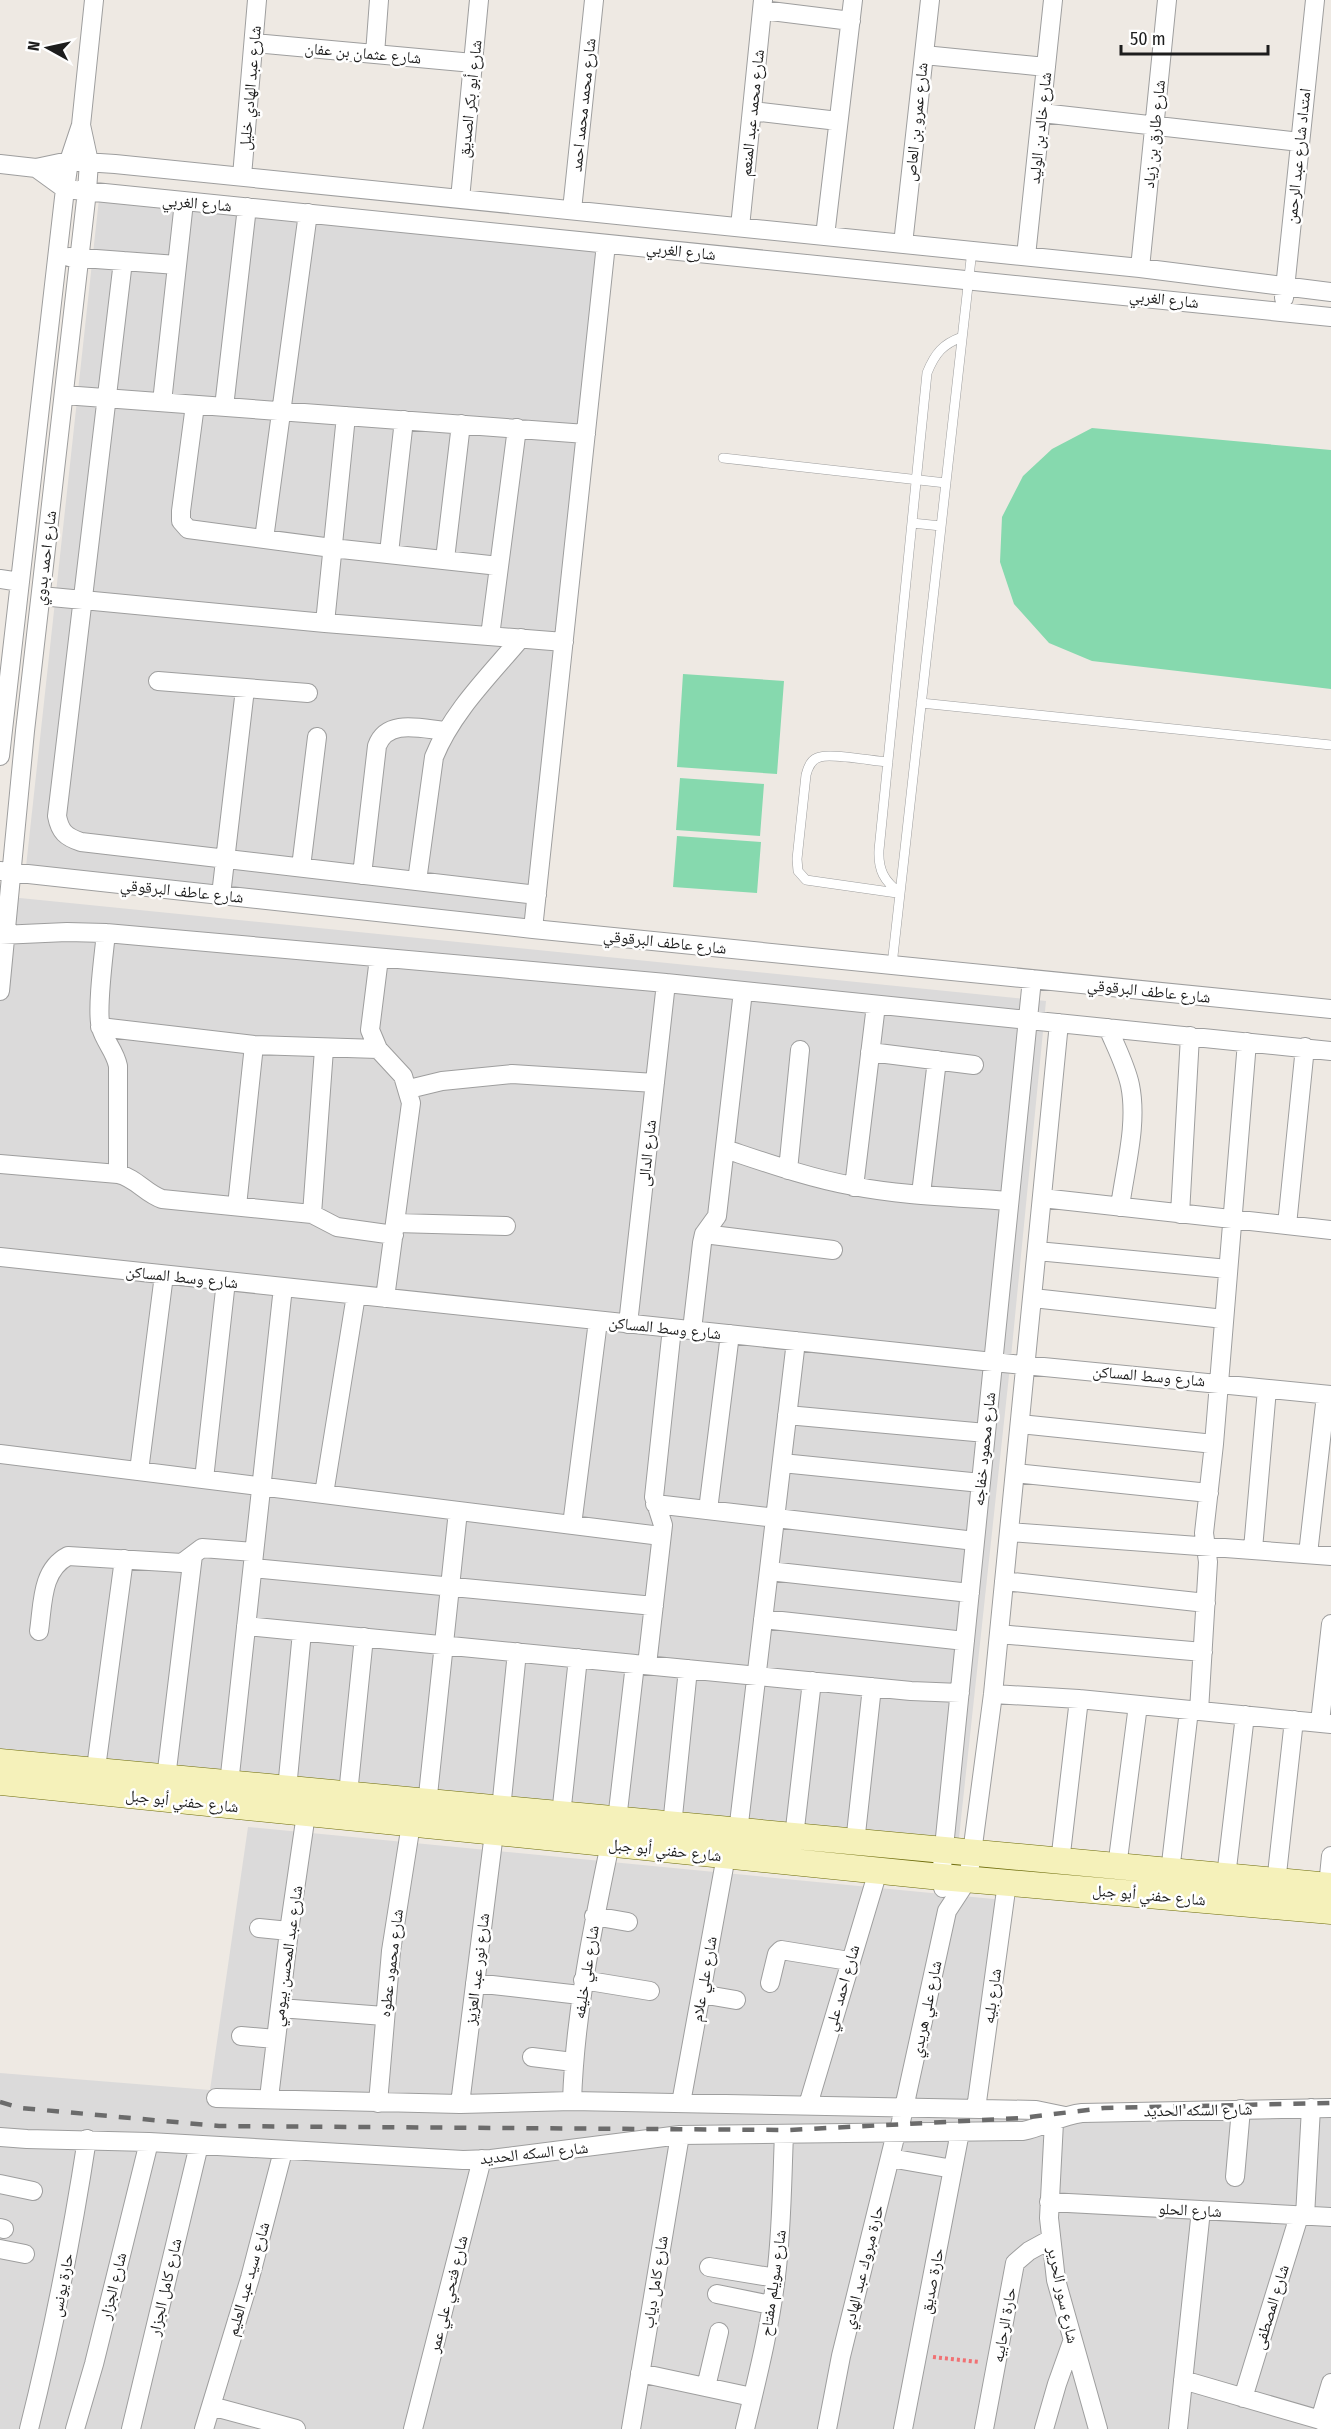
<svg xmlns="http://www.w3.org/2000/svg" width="1331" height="2429" font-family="'Fira Sans Condensed','Noto Naskh Arabic',sans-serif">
  <rect width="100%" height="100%" fill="#eee9e3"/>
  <!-- residential -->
  <path fill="#dbdada" d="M99 199 611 251 543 921 26 867Z
    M0 896 1046 1001 1011 1357 956 1865 0 1772Z
    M248 1827 1004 1900 978 2111 1331 2104V2429H0V2073L210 2090Z"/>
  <!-- pitch -->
  <path fill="#86d9ae" d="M1092 428 1331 450V689L1092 661 1049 643 1014 604 1000 562 1002 517 1023 476 1052 449Z
    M683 674 784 681 777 774 677 767Z
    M680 778 764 784 760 836 676 830Z
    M677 836 761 842 757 893 673 887Z"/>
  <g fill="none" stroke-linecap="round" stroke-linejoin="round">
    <defs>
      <path id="lane" d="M723 458 946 483
        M912 523 941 526
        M921 703 1331 745
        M888 762C873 761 832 753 820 757 811 759 808 767 806 775L797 859 798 871 806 880 897 893
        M900 893C884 881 878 870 879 850L927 373C935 353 943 344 962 337
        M892 965 972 250"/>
      <path id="street" d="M762 10 851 21
        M254 43 473 63
        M375 54 379 0
        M924 55 1046 67
        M752 111 838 121
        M1042 113 1300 142
        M0 164 36 168 69 161 115 164 1140 268 1331 292
        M36 168 65 189 1331 317
        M242 176 257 0
        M460 199 479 0
        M572 210 594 0
        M740 227 763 0
        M825 236 853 0
        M903 244 930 0
        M1026 256 1053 0
        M69 257 177 265
        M123 261 57 816C60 832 66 837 81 842L537 895
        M1140 268 1167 0
        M1284 298 1315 0
        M64 395 586 434
        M162 402 184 202
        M195 405 181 511V521L188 529 332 548 499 566
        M224 407 247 207
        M264 539 308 213
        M389 553 404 420
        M445 559 461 424
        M0 579 20 582
        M41 596 325 623 564 642
        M325 623 346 416
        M490 636 517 428
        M158 681 308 693
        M0 756 65 189 69 161 81 125 94 0
        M301 867 317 737
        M0 871 533 929 1331 1009
        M362 875 377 746C387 718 422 729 446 731
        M417 881 434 757C452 712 490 675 521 638
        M221 895 245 689
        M533 929 606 244
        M106 933C104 953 96 1011 101 1028 105 1042 115 1051 118 1066V1174
        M0 935 67 932 106 933 666 983 1331 1051
        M379 958 370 1030 378 1049 403 1076 411 1103 385 1298
        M0 991 25 731 87 191 89 162 81 125
        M100 1027 254 1045 378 1049
        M1108 1028C1116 1047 1126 1066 1130 1085 1138 1124 1125 1168 1120 1207
        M870 1052 974 1065
        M409 1089 442 1081 512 1074 655 1083
        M725 1149C767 1163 809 1178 853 1186 904 1196 958 1197 1009 1201
        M0 1164 118 1174C136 1178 145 1193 162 1199L312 1214 337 1227 394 1235
        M788 1170 800 1050
        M854 1187 876 1005
        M921 1194 937 1060
        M1042 1198 1331 1230
        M237 1206 254 1045
        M312 1214 324 1049
        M1180 1214 1190 1036
        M396 1223 506 1226
        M1287 1225 1305 1047
        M704 1234 833 1250
        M1037 1251 1228 1269
        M0 1257 993 1362 1331 1395
        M1033 1298 1224 1319
        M628 1324 666 983
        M692 1330 702 1243 704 1234 717 1216 743 991
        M787 1415 986 1433
        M1020 1424 1214 1444
        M0 1454 661 1536
        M782 1463 981 1483
        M139 1471 164 1275
        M1015 1473 1209 1493
        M204 1479 226 1281
        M324 1494 356 1295
        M655 1504 975 1541
        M708 1510 730 1334
        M572 1525 598 1321
        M1010 1532 1331 1556
        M1253 1549 1267 1389
        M1308 1554 1326 1395
        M253 1568 654 1606
        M769 1571 970 1593
        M1004 1581 1206 1603
        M763 1619 965 1641
        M246 1626 911 1691 960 1693
        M39 1631C43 1604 41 1570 68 1556L182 1563 202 1548 254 1552
        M999 1634 1203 1652
        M647 1665 663 1525 654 1497 672 1328
        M993 1694 1079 1699 1331 1724
        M1199 1711 1208 1562 1204 1533 1214 1444 1247 1042
        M1320 1722 1331 1624
        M166 1778 193 1555
        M94 1783 124 1559
        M229 1784 283 1287
        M287 1789 302 1632
        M348 1794 364 1637
        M501 1809 517 1652
        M426 1814 458 1511
        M561 1815 578 1658
        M617 1820 635 1664
        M672 1826 688 1669
        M738 1832 796 1341
        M794 1837 812 1681
        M855 1843 872 1687
        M1060 1862 1079 1699
        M1117 1867 1138 1705
        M1170 1872 1189 1710
        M1226 1877 1245 1715
        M1328 1886 1331 1856
        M943 1888 941 1877 1032 979
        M1275 1892 1294 1720
        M594 1916 628 1922
        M259 1928 289 1931
        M583 1980 650 1991
        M475 1983 580 1995
        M770 1983 777 1954 781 1950 849 1961
        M701 1994 736 2000
        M280 2008 384 2016
        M241 2036 276 2039
        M532 2057 573 2062
        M216 2098 460 2104 572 2101 1036 2110 1065 2116
        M269 2098 289 1931 306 1814
        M572 2101C575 2014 592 1930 610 1844
        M378 2103 391 1951 411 1824
        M681 2103 726 1856
        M460 2104 494 1833
        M808 2105 878 1871
        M976 2109 1007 1883
        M1054 2122 1049 2218 1056 2280 1098 2429
        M0 2137 27 2139 149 2142 463 2160 491 2159 680 2135 1023 2131C1044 2127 1061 2115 1082 2113L1331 2108
        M890 2158 953 2169
        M1235 2177 1241 2109
        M0 2184 33 2191
        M1049 2202 1331 2217
        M1305 2216 1311 2108
        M0 2228 4 2229
        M0 2249 25 2254
        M709 2267 776 2278
        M717 2294 771 2305
        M640 2373 752 2397
        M1183 2380 1331 2423
        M706 2387 719 2332
        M1243 2398 1299 2216
        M211 2406 296 2429
        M1320 2420 1331 2383
        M29 2429C53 2333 72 2237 87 2139
        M75 2429 94 2364 149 2142
        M131 2429 199 2145
        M204 2429 250 2278 283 2151
        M413 2429 482 2159
        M631 2429 680 2135
        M745 2429C757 2379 770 2328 776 2276 782 2229 782 2181 784 2134
        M827 2429 841 2356 896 2133 900 2126 947 1911 968 1879 972 1853 993 1694 1059 1023
        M903 2429 960 2132
        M984 2429 1015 2263 1029 2251 1051 2239
        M1044 2429 1057 2384 1072 2342
        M1178 2429 1201 2210"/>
      <path id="secondary" d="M0 1762 1331 1886
        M0 1782 941 1877 1331 1911"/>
    </defs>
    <!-- lane casing -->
    <use href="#lane" stroke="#9e9e9e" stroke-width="10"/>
    <!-- street casing -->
    <use href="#street" stroke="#9e9e9e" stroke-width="20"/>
    <!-- secondary casing -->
    <use href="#secondary" stroke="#6d6c0b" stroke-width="27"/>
    <!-- path -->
    <path stroke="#f17173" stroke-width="4" stroke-dasharray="3 3" stroke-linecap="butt" d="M933 2357 979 2362"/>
    <!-- lane -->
    <use href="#lane" stroke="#fff" stroke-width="9"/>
    <!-- street -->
    <use href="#street" stroke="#fff" stroke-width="18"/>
    <!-- secondary -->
    <use href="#secondary" stroke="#f5f1ba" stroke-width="26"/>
    <!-- rail -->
    <path stroke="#6b6b6b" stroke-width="4.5" stroke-dasharray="12 12" stroke-linecap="butt" d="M0 2102 21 2108 219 2126 790 2130 1021 2118 1104 2108 1331 2103"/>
  </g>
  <g text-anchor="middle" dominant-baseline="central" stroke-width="5" stroke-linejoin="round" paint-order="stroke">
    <!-- street labels -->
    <g font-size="16" fill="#1d1d1d" stroke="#fff">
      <text transform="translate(363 53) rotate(5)">شارع عثمان بن عفان</text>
      <text transform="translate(250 88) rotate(-85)">شارع عبد الهادي خليل</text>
      <text transform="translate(470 99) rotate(-84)">شارع أبو بكر الصديق</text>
      <text transform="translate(583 105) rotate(-84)">شارع محمد محمد احمد</text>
      <text transform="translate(752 113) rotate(-84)">شارع محمد عبد المنعم</text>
      <text transform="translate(916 122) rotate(-84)">شارع عمرو بن العاص</text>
      <text transform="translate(1040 128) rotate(-84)">شارع خالد بن الوليد</text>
      <text transform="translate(1154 134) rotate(-84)">شارع طارق بن زياد</text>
      <text transform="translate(1298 156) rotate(-84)">امتداد شارع عبد الرحمن</text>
      <text transform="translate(197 203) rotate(5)">شارع الغربي</text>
      <text transform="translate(681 251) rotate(6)">شارع الغربي</text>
      <text transform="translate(1164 299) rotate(6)">شارع الغربي</text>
      <text transform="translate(45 558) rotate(-83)">شارع احمد بدوي</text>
      <text transform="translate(182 891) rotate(6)">شارع عاطف البرقوقي</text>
      <text transform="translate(665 942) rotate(6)">شارع عاطف البرقوقي</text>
      <text transform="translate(1149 991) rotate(6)">شارع عاطف البرقوقي</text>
      <text transform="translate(647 1153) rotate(-84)">شارع الدالى</text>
      <text transform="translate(182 1277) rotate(6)">شارع وسط المساكن</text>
      <text transform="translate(665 1328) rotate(6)">شارع وسط المساكن</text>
      <text transform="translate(1149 1376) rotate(5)">شارع وسط المساكن</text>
      <text transform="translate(984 1449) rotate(-84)">شارع محمود خفاجه</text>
      <text transform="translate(182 1801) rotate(6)">شارع حفني أبو جبل</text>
      <text transform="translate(665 1850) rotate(6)">شارع حفني أبو جبل</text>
      <text transform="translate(1149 1895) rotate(5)">شارع حفني أبو جبل</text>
      <text transform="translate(287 1956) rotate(-82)">شارع عبد المحسن بيومي</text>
      <text transform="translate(391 1963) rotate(-83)">شارع محمود عطوه</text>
      <text transform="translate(477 1969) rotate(-83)">شارع نور عبد العزيز</text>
      <text transform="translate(586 1972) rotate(-81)">شارع علي خليفه</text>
      <text transform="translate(704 1979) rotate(-80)">شارع علي علام</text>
      <text transform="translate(842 1988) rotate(-74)">شارع احمد علي</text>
      <text transform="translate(992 1996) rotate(-82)">شارع بليه</text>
      <text transform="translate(926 2009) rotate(-78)">شارع علي هريدي</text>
      <text transform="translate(1198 2110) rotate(-1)">شارع السكه الحديد</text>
      <text transform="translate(534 2153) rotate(-6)">شارع السكه الحديد</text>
      <text transform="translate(1190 2210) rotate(3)">شارع الحلو</text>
      <text transform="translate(863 2267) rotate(-76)">حارة مبروك عبد الهادي</text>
      <text transform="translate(248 2279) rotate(-74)">شارع سيد عبد العليم</text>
      <text transform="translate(932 2281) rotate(-79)">حارة صديق</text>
      <text transform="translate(655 2282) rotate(-81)">شارع كامل دياب</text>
      <text transform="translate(773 2283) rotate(-82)">شارع سويلم مفتاح</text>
      <text transform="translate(62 2285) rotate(-79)">حارة يونس</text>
      <text transform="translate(113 2286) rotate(-76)">شارع الجزار</text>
      <text transform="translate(165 2287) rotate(-77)">شارع كامل الجزار</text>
      <text transform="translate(448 2294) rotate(-76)">شارع فتحي علي عمر</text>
      <text transform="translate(1063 2295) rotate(78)">شارع سور الحرير</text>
      <text transform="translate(1271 2307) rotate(-73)">شارع المصطفى</text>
      <text transform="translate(1004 2325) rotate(-80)">حارة الرحابيه</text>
    </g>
  </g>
  <!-- north arrow -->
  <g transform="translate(48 48) rotate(278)" stroke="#ffffff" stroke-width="4.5" paint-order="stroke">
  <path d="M0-4.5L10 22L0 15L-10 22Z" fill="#1d1d1d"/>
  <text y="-9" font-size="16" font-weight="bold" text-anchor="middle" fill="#1d1d1d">N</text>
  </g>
  <!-- scale -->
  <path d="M1121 45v9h147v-9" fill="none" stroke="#1d1d1d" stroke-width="3"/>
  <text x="1130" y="45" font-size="18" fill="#1d1d1d" stroke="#ffffff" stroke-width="4.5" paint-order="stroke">50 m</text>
</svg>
